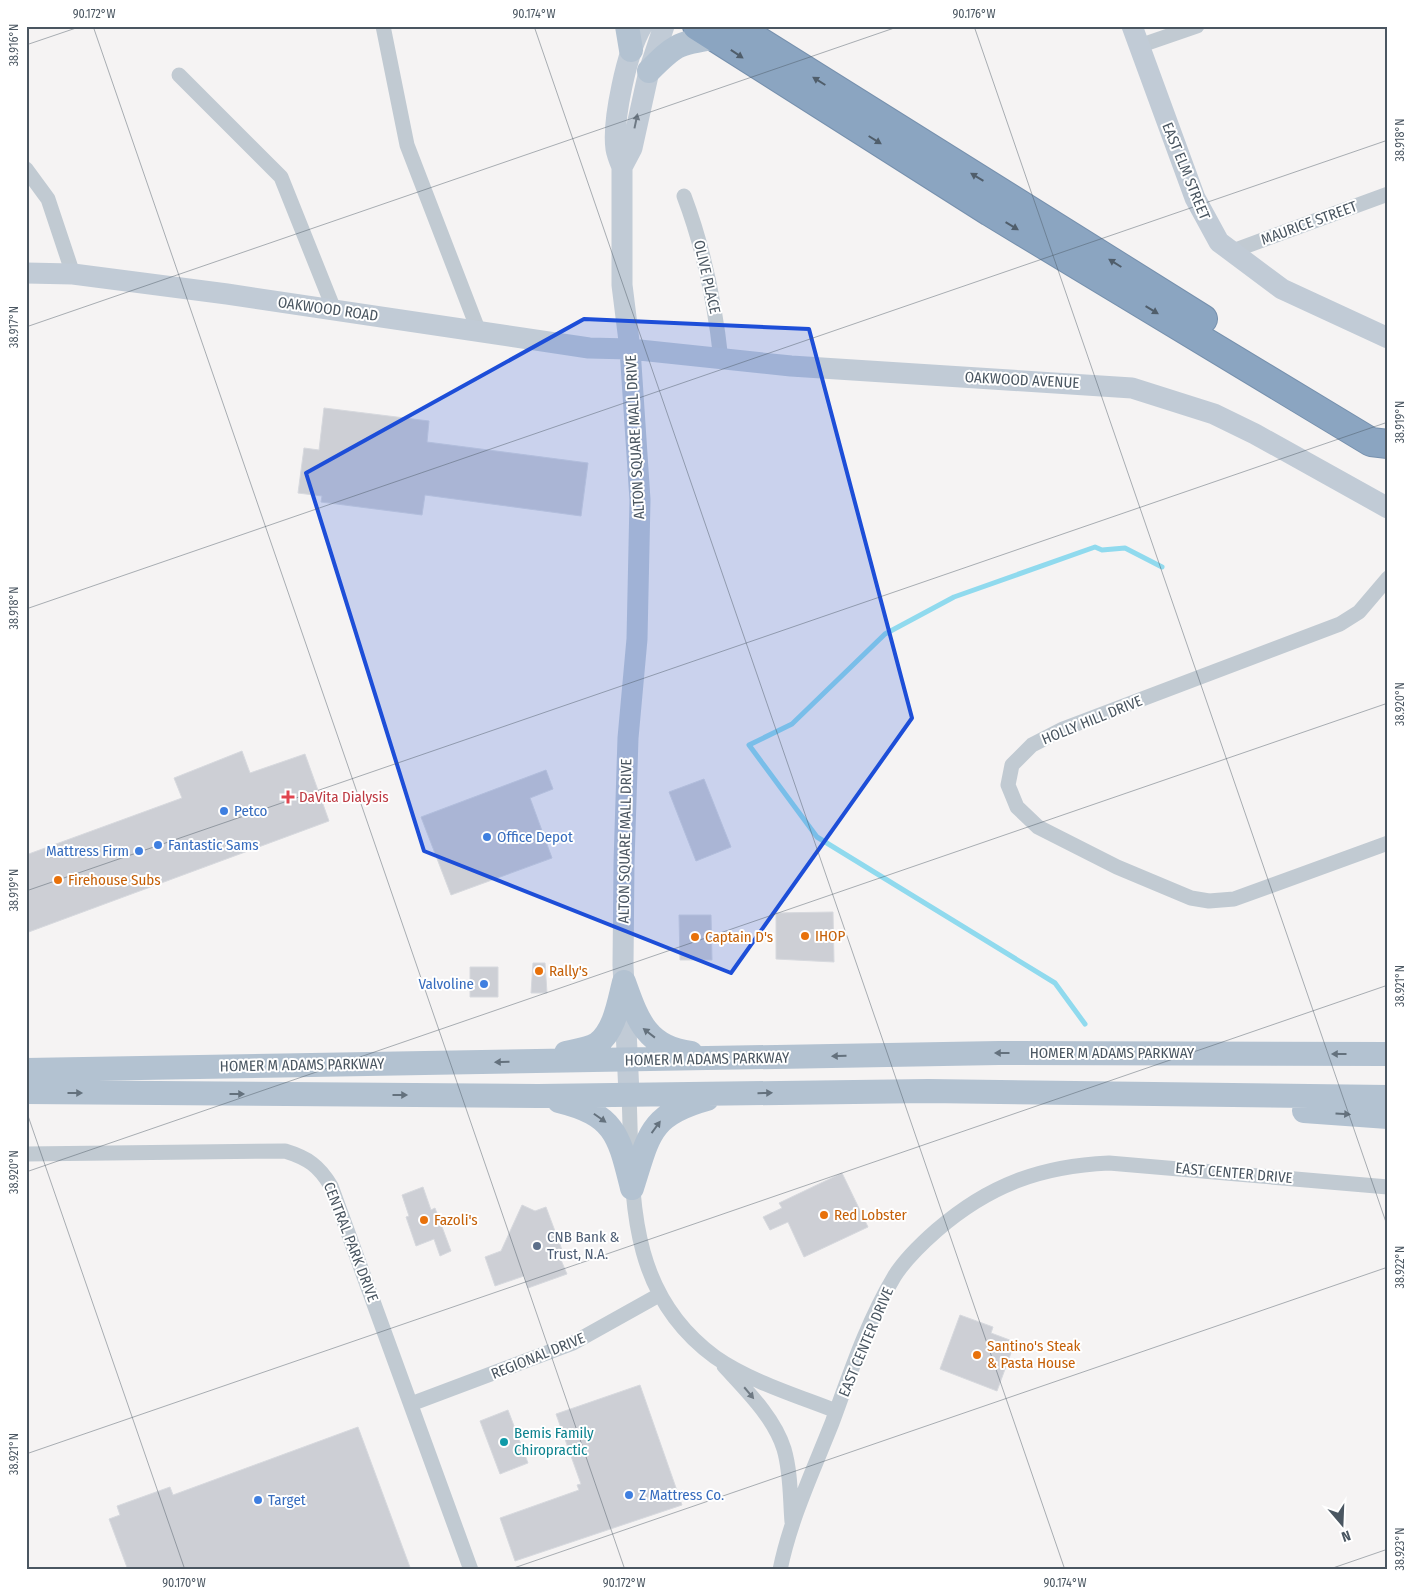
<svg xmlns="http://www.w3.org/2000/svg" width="1414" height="1596" font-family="'Fira Sans Condensed',sans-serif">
  <rect width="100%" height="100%" fill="#f5f3f3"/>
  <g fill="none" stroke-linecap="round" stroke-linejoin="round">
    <!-- stream -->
    <path stroke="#90daee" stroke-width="5" d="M1085 1024 1055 983 817 837 749 745 792 724 885 634 954 597 1095 547 1102 550 1125 548 1162 567"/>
  </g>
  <!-- building -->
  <path fill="#cdcfd5" stroke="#d7d9de" d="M324 408 429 421 427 442 588 463 581 516 425 495 422 515 321 502 322 496 298 493 304 448 319 450Z
    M242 751 250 773 305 754 329 821 26 933V855L182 798 174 778Z
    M546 770 553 789 530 798 552 858 451 895 421 817Z
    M704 779 731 847 696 861 669 792Z
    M833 912 834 962 776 959V913Z
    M679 915H711L712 960H680Z
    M533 963H545L547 993H531Z
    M470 967H498V997H470Z
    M842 1173 868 1227 804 1257 788 1222 770 1230 763 1217 782 1208 779 1203Z
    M423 1187 431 1210 435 1208 451 1251 440 1256 434 1239 416 1246 406 1217 409 1216 402 1195Z
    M522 1205 535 1211 546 1207 565 1258 561 1260 567 1274 528 1288 524 1276 495 1286 485 1257 501 1251Z
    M960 1315 993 1327 991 1333 1015 1342 997 1391 940 1369Z
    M640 1385 682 1505 515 1561 500 1518 579 1490 577 1485 581 1484 556 1414Z
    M508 1410 528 1463 500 1474 480 1421Z
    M358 1427 411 1570H128L109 1519 120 1515 117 1506 170 1487 173 1495Z"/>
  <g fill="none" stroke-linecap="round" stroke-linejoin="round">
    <defs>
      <path id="highway" d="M697 26 990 212 1371 442 1388 444
        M735 26 1203 319"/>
    </defs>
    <!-- highway casing -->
    <use href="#highway" stroke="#7690ad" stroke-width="30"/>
    <!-- street -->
    <path stroke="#c1cad2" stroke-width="15" d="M383 26 407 145 479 332
      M1139 46 1197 26
      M179 75 281 177 335 312
      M26 169 48 199 73 274
      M684 196C704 249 715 303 721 360
      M1230 252 1388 194
      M1388 578 1359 612 1340 624 1063 729 1032 745 1012 765 1008 785 1017 807 1038 827 1117 867 1191 898 1209 901 1234 899 1388 843
      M629 1094C633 1193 625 1291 715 1357 749 1381 798 1396 836 1411
      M26 1154 285 1151C308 1158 319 1166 331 1186L471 1570
      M724 1366C746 1390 774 1417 784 1449 791 1473 790 1498 792 1522
      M411 1404 573 1343 659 1295
      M780 1570C790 1520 813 1471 832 1423 850 1374 867 1322 894 1277 905 1259 921 1244 937 1230 989 1185 1041 1166 1109 1163L1388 1187"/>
    <!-- secondary -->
    <path stroke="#c1cbd6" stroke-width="21" d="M1132 26 1195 198 1219 242 1282 289 1388 338
      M622 167 632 148 649 71 664 26
      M26 273 73 274 227 294 589 348 630 349 791 366 1132 388 1214 414 1255 434 1388 508
      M629 1094 623 965 624 862 628 738 637 639 640 500 630 349 622 285V167C620 162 617 155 616 149 612 121 627 51 642 26"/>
    <!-- primary -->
    <path stroke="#b3c2d1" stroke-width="24" d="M627 26 631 50
      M649 71C674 46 677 43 713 38
      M624 982C637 1018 646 1048 691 1053
      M566 1053C575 1051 589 1049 597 1044 615 1031 619 1001 624 982
      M26 1070 999 1053 1388 1054
      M26 1092 538 1096 928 1091 1388 1097
      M559 1101C616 1115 619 1136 632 1188
      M1304 1111 1388 1117
      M632 1188C649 1135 649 1115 707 1099"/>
    <!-- highway -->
    <use href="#highway" stroke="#8ba5c1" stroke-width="28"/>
  </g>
  <!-- one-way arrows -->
  <defs><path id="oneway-solid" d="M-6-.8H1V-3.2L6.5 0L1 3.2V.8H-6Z" transform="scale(1.25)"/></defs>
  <g fill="#505e6b">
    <use href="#oneway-solid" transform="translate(737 54) rotate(34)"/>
    <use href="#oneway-solid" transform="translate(819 81) rotate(-148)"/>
    <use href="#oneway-solid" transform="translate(875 140) rotate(32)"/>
    <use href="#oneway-solid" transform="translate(977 177) rotate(-149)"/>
    <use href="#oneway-solid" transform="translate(1012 226) rotate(31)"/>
    <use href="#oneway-solid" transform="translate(1115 263) rotate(-148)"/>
    <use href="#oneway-solid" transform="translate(1152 310) rotate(31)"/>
  </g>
  <use fill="#6e7984" href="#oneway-solid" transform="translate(636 121) rotate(-78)"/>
  <g fill="#64717d">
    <use href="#oneway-solid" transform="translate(649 1033) rotate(-142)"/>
    <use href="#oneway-solid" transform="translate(1002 1053) rotate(180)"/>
    <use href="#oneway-solid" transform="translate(1339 1054) rotate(-180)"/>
    <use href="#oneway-solid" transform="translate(839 1056) rotate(179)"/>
    <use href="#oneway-solid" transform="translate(502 1062) rotate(179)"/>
    <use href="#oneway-solid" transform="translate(75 1093)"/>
    <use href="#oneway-solid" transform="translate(765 1093) rotate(-1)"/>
    <use href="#oneway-solid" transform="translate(237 1094)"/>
    <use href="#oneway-solid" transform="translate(400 1095)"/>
    <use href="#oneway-solid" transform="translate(1343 1114) rotate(4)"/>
    <use href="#oneway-solid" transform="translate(600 1118) rotate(35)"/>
    <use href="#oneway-solid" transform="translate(656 1127) rotate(-54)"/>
  </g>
  <use fill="#6e7983" href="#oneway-solid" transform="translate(749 1393) rotate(50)"/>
  <!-- marked area -->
  <path fill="#1d4ed8" fill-opacity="0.2" stroke="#1d4ed8" stroke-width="4" stroke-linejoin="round" d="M584 319 809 329 912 718 731 973 424 851 306 473Z"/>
  <!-- ticks -->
  <path fill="none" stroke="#4a5661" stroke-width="1" stroke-opacity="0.45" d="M93 26 625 1570M534 26 1065 1570M974 26 1388 1228M26 45 82 26M26 327 900 26M26 609 1388 140M26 891 1388 422M26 1110 185 1570M26 1172 1388 703M26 1454 1388 985M508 1570 1388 1267M1327 1570 1388 1549"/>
  <!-- markers -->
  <path fill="#e0444e" stroke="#fff" stroke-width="2" d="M285.5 789.5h5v5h5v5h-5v5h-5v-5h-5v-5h5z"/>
  <g fill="#3f7fe0" stroke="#fff" stroke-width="2">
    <circle cx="224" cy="811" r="5"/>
    <circle cx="487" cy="837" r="5"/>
    <circle cx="158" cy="845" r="5"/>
    <circle cx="139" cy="851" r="5"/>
    <circle cx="484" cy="984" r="5"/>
    <circle cx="629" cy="1495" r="5"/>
    <circle cx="258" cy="1500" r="5"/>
  </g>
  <g fill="#e8710a" stroke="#fff" stroke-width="2">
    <circle cx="58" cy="880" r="5"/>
    <circle cx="805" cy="936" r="5"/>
    <circle cx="695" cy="937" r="5"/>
    <circle cx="539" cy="971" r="5"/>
    <circle cx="824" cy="1215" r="5"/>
    <circle cx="424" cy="1220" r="5"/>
    <circle cx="977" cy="1355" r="5"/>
  </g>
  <circle fill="#5c6f8a" stroke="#fff" stroke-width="2" cx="537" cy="1246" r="5"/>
  <circle fill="#0f9aa8" stroke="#fff" stroke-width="2" cx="504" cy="1442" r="5"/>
  <g text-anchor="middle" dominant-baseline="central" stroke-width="4" stroke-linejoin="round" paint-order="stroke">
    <!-- street labels -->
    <g font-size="15" fill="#4a5661" stroke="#fff">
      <text transform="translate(1186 171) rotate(68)">EAST ELM STREET</text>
      <text transform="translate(1309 223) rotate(-20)">MAURICE STREET</text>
      <text transform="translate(707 277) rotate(77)">OLIVE PLACE</text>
      <text transform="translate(328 309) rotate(8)">OAKWOOD ROAD</text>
      <text transform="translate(1022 380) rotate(3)">OAKWOOD AVENUE</text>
      <text transform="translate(635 437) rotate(-93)">ALTON SQUARE MALL DRIVE</text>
      <text transform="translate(1092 720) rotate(-22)">HOLLY HILL DRIVE</text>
      <text transform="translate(625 841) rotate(-89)">ALTON SQUARE MALL DRIVE</text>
      <text x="1112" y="1053">HOMER M ADAMS PARKWAY</text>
      <text transform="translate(707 1059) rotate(-1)">HOMER M ADAMS PARKWAY</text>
      <text transform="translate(302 1065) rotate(-1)">HOMER M ADAMS PARKWAY</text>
      <text transform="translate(1234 1173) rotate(5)">EAST CENTER DRIVE</text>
      <text transform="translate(351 1242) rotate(69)">CENTRAL PARK DRIVE</text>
      <text transform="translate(866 1342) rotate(-67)">EAST CENTER DRIVE</text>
      <text transform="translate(538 1356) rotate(-22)">REGIONAL DRIVE</text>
    </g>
    <!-- health labels -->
    <g font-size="15" fill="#be3a42" stroke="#fff" text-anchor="start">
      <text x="299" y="797">DaVita Dialysis</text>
    </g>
    <!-- shop labels -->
    <g font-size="15" fill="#366cbe" stroke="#fff" text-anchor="start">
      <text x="234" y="811">Petco</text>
      <text x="497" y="837">Office Depot</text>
      <text x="168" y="845">Fantastic Sams</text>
      <text x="129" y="851" text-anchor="end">Mattress Firm</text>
      <text x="474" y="984" text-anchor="end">Valvoline</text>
      <text x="639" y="1495">Z Mattress Co.</text>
      <text x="268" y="1500">Target</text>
    </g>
    <!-- food labels -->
    <g font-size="15" fill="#c56008" stroke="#fff" text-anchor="start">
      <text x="68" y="880">Firehouse Subs</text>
      <text x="815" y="936">IHOP</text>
      <text x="705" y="937">Captain D's</text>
      <text x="549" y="971">Rally's</text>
      <text x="834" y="1215">Red Lobster</text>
      <text x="434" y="1220">Fazoli's</text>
      <text x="987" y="1346">Santino's Steak<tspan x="987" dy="17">&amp; Pasta House</tspan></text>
    </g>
    <!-- service labels -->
    <g font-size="15" fill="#4e5e75" stroke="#fff" text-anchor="start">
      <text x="547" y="1237">CNB Bank &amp;<tspan x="547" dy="17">Trust, N.A.</tspan></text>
    </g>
    <!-- culture labels -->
    <g font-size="15" fill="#0d838f" stroke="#fff" text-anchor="start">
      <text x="514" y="1433">Bemis Family<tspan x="514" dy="17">Chiropractic</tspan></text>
    </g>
  </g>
  <!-- border -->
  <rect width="1414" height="1596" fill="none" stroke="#ffffff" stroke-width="55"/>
  <!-- north arrow -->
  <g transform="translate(1342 1524) rotate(161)" stroke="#ffffff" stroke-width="4" paint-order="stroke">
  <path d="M0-4L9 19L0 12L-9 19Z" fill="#4a5661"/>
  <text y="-8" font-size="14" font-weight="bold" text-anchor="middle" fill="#4a5661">N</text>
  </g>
  <rect x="28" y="28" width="1358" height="1540" fill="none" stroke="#4a5661" stroke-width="2"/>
  <g font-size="12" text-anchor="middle" fill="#4a5661">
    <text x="94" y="18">90.172°W</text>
    <text x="534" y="18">90.174°W</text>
    <text x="974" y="18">90.176°W</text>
    <text transform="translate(14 45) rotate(-90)" y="4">38.916°N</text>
    <text transform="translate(1400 140) rotate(-90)" y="4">38.918°N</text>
    <text transform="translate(14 327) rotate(-90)" y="4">38.917°N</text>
    <text transform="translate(1400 422) rotate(-90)" y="4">38.919°N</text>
    <text transform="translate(14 608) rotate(-90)" y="4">38.918°N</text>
    <text transform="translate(1400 704) rotate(-90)" y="4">38.920°N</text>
    <text transform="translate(14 890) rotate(-90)" y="4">38.919°N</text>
    <text transform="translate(1400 986) rotate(-90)" y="4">38.921°N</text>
    <text transform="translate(14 1172) rotate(-90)" y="4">38.920°N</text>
    <text transform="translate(1400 1267) rotate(-90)" y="4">38.922°N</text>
    <text transform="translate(14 1454) rotate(-90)" y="4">38.921°N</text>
    <text transform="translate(1400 1549) rotate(-90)" y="4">38.923°N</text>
    <text x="184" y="1587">90.170°W</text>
    <text x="624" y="1587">90.172°W</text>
    <text x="1065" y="1587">90.174°W</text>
  </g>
</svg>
